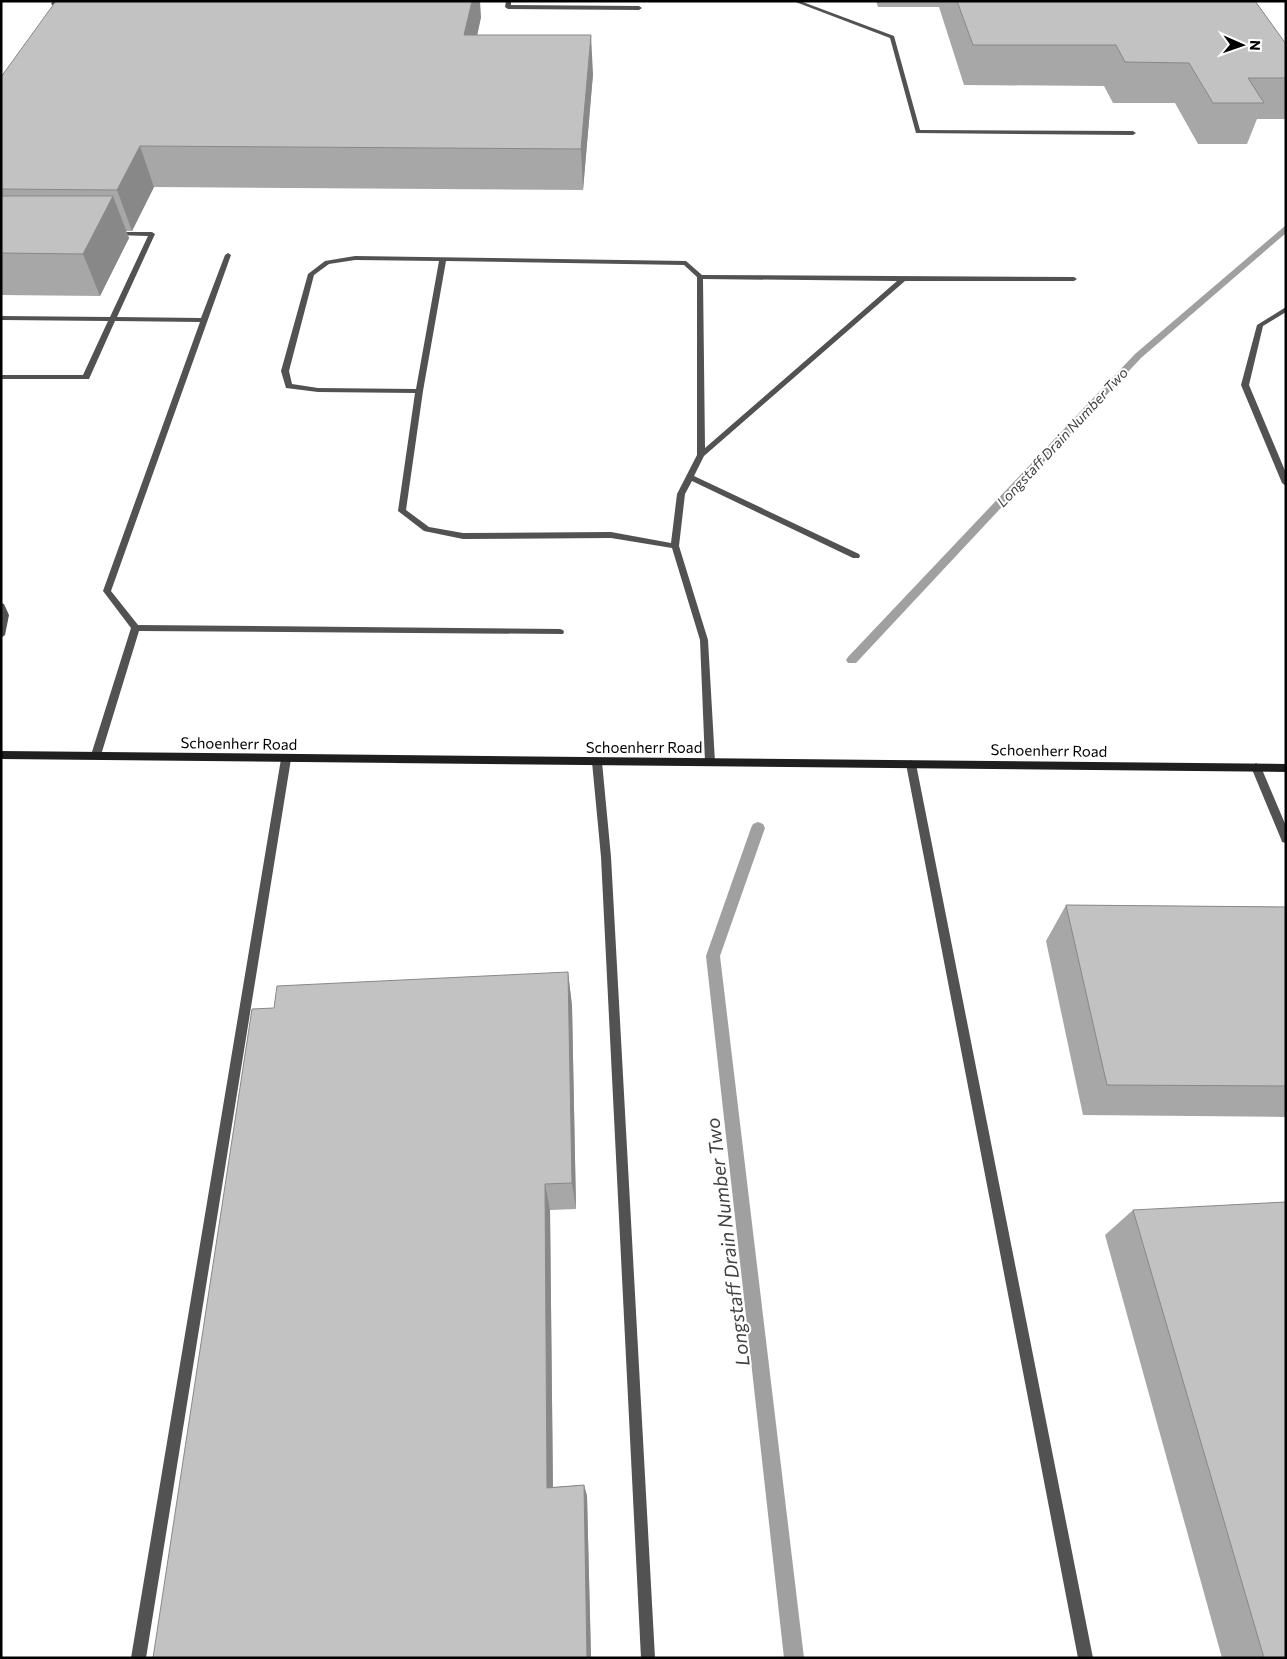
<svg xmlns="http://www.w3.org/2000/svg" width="1287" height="1659" font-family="Commissioner,sans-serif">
  <rect width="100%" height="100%" fill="#fff"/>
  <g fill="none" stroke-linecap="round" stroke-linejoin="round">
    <!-- stream -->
    <path fill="#a0a0a0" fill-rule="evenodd" d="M1286 225V233L1141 358 856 663H848L846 660 848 657 1135 354Z
      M758 822 763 824 765 828 720 956 804 1658H784L706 956 751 828 753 824Z"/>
    <!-- lane -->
    <path fill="#525252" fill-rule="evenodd" d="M53 1H58L54 6 51 4Z
      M506 1H511V5L639 6 642 8 639 10 508 9 505 7Z
      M793 1H800L894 36 920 130 1133 131 1136 133 1133 135 916 133 890 38Z
      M116 232H152L155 234 117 317 201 318 225 255 228 253 231 255 111 591 138 625 560 629 563 630 564 632 563 634 139 631 101 755 96 759 93 758 91 755 131 628 103 591 200 322 115 321 89 379H1V375H83L108 321 1 320V316L110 317 148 236 114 235 113 234Z
      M355 256 686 261 702 275 1074 277 1077 279 1074 281H905L704 456 694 476 859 554 860 556 859 558H853L692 481 685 494 679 546 708 640 715 762 710 766 705 762 700 640 672 548 611 538 463 539 424 531 398 511 415 393 318 392 286 388 281 371 308 274 325 261ZM355 260 439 261 416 389 318 388 292 384 289 371 314 275 329 264ZM446 261 684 265 697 277V455L677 494 671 543 611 532 463 533 429 527 406 510 423 391ZM703 279 897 281 705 448Z
      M1286 307V312L1263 326 1249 385 1286 473V486L1282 483 1241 385 1257 325Z
      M1 603 4 604 9 615 5 635 1 638Z
      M286 755 291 759 146 1658H131L281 759Z
      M597 758 602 762 611 857 655 1658H641L601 857 592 762Z
      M911 760 916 764 1093 1658H1078L906 764Z
      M1256 763 1261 767 1286 826V843L1282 842 1281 839 1251 767Z"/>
    <!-- secondary -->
    <path fill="#1f1f1f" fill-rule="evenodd" d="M1 751 1286 764V772L1 759Z"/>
  </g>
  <!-- wall -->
  <path fill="#a7a7a7" d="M876 1H1255L1286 44V119H1257L1247 144H1198L1175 103H1113L1104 86 964 85 939 7H878Z
    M481 17 477 35 593 74 583 190 154 187 132 231H126L129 238 100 296 1 295V77Z
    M1066 905 1286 907V1117L1083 1115 1046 941Z
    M568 972 572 1006 576 1209 550 1210 553 1487 584 1485 587 1496 591 1658H153L274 1008Z
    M1133 1210 1286 1658H1222L1105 1235Z"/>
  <!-- shaded-wall -->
  <path fill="#888" d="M472 1H480L481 17 469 74 464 35Z
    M591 35 593 74 583 190 581 149Z
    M140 146 154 187 132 231 117 190Z
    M113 196 129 238 100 296 83 254Z
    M568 972 572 1006 576 1209 572 1183Z
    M545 1184 550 1210 553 1498 547 1488Z
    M584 1485 587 1496 591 1658H587Z"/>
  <!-- building -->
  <path fill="#c2c2c2" stroke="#888" d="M56 1H472L464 35H591L581 149 140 146 117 190 1 189V77Z
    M957 1H1255L1286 44V78H1248L1264 103H1213L1189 63 1125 62 1116 45H973Z
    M1 196H113L83 254 1 253Z
    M1066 905 1286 907V1086L1107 1085Z
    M568 972 572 1183 545 1184 547 1488 584 1485 587 1658H153L252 1009 274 1008 277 986Z
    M1286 1202V1658H1264L1133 1210Z"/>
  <g text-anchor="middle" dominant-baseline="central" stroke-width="4" stroke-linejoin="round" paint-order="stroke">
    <!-- far-water labels -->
    <g font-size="14" font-style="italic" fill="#414141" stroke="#fff">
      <text transform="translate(1062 437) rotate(-47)">Longstaff Drain Number Two</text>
    </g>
    <!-- street labels -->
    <g font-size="15" fill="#000" stroke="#fff">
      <text transform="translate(239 743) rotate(1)">Schoenherr Road</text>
      <text x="644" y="747">Schoenherr Road</text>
      <text transform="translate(1049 750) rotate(1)">Schoenherr Road</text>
    </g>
    <!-- near-water labels -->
    <g font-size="19" font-style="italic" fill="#414141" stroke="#fff">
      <text transform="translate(727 1242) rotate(-97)">Longstaff Drain Number Two</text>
    </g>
  </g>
  <!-- border -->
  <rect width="1287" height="1659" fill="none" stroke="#000000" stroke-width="5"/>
  <!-- north arrow -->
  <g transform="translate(1242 45) rotate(92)" stroke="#ffffff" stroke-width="4" paint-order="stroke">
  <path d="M0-4L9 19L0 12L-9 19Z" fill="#000000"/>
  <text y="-8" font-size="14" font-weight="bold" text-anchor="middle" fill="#000000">N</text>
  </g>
</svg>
